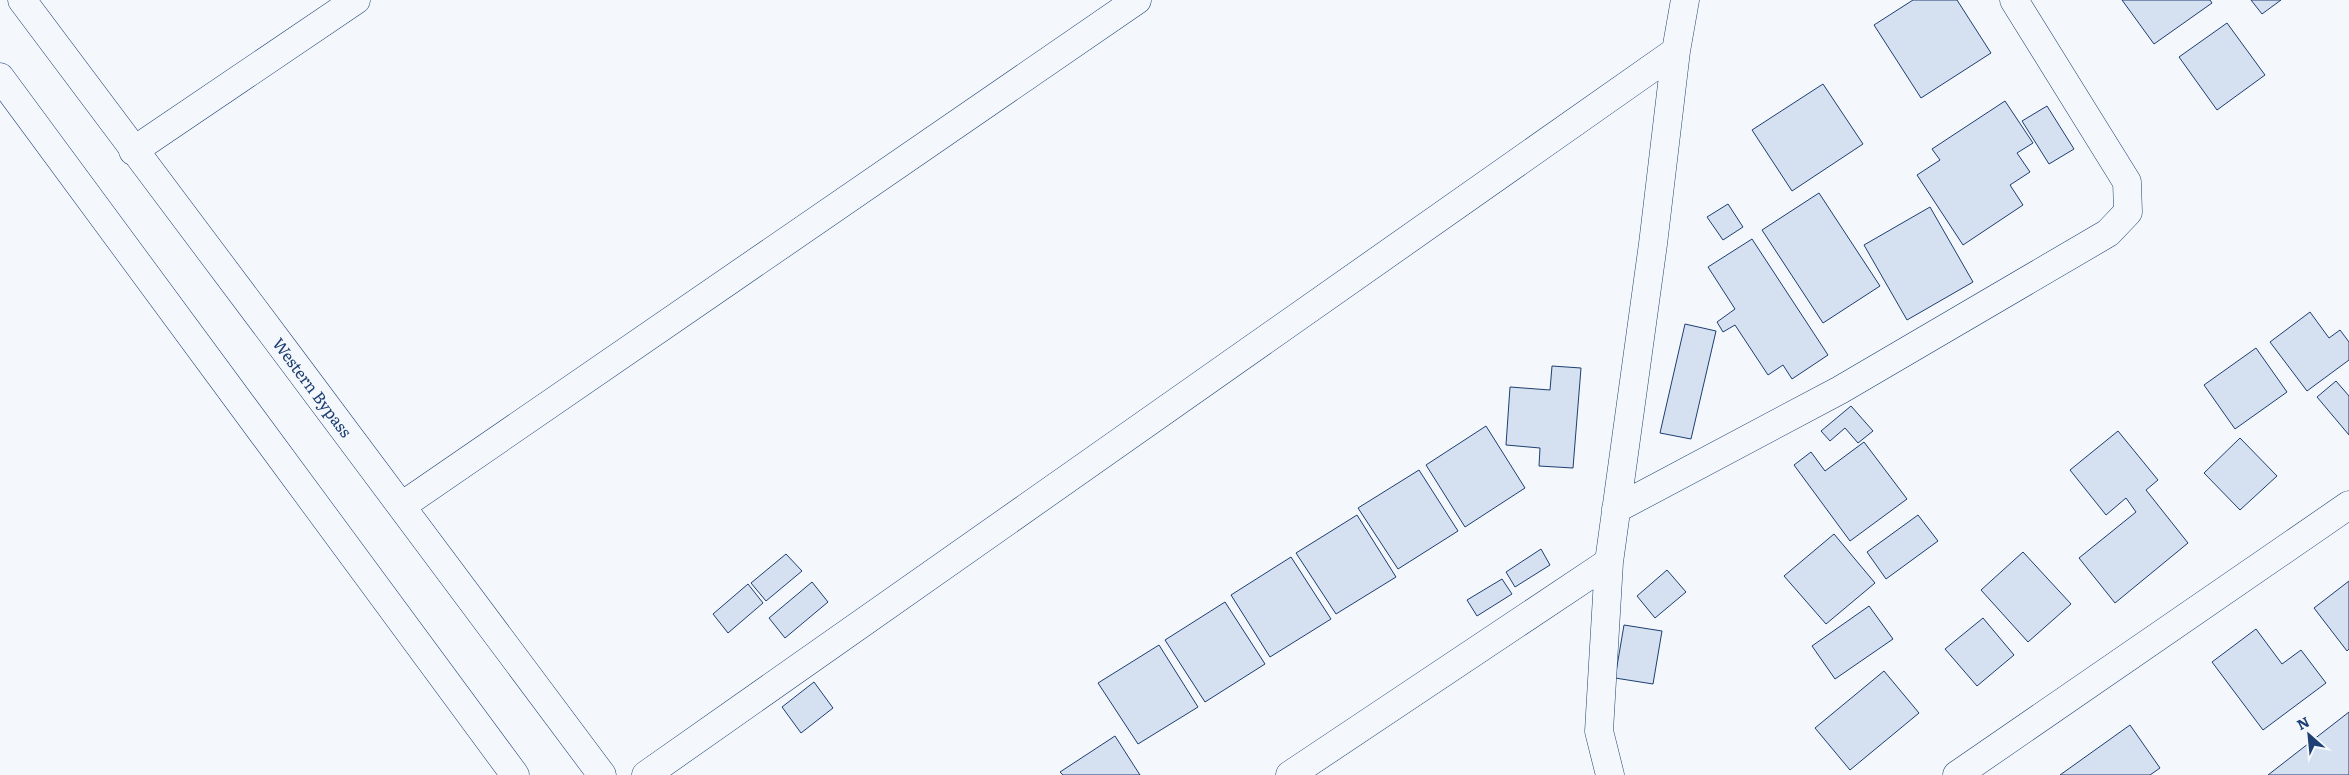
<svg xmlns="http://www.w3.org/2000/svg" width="2349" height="775" font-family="Literata,serif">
  <rect width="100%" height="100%" fill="#f4f7fb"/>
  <!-- building -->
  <path fill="#d5e0f0" stroke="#1d3f73" d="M1913 0H1957L1991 53 1921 98 1874 25Z
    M2122 0H2210L2212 3 2154 44Z
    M2251 0H2281L2262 14Z
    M2227 23 2265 75 2217 110 2179 57Z
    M1823 84 1863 144 1792 191 1752 130Z
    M2005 101 2033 143 2017 153 2030 172 2010 185 2023 205 1963 245 1917 175 1940 160 1932 149Z
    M2047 106 2074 149 2049 164 2022 121Z
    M1819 193 1880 286 1823 323 1762 230Z
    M1728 204 1743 227 1723 240 1707 217Z
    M1930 207 1973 282 1907 320 1864 245Z
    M1752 239 1828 355 1792 379 1783 365 1768 375 1735 325 1723 332 1717 322 1735 309 1708 267Z
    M2310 312 2329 338 2340 330 2349 342V360L2307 391 2270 342Z
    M1685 324 1716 331 1691 439 1660 433Z
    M2256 348 2287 392 2235 429 2204 385Z
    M1552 366 1581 368 1573 468 1539 466 1540 448 1506 445 1510 387 1550 390Z
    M2336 381 2349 396V435L2317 397Z
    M1851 406 1873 431 1858 443 1845 428 1830 441 1821 431Z
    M1486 426 1525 488 1465 527 1426 465Z
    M2118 431 2158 480 2146 490 2188 543 2115 603 2079 558 2136 512 2126 498 2106 515 2070 470Z
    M2240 438 2277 476 2240 510 2204 473Z
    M1864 442 1907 499 1850 541 1794 465 1811 452 1825 471Z
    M1419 470 1458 531 1398 569 1358 508Z
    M1357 515 1396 577 1336 614 1296 553Z
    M1918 515 1938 541 1886 579 1867 552Z
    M1834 534 1875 583 1826 624 1784 576Z
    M1541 549 1550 565 1515 587 1506 572Z
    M2023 552 2071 604 2028 642 1981 590Z
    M786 554 802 571 766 601 751 583Z
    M1291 557 1331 619 1270 657 1231 595Z
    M1667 570 1686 592 1655 618 1637 596Z
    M1502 579 1512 594 1477 616 1467 600Z
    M2349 581V649L2347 651 2314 608Z
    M812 582 828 602 785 638 769 618Z
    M748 584 763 603 728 633 713 614Z
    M1225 602 1265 664 1205 702 1165 640Z
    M1869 606 1893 639 1835 679 1812 646Z
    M1983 618 2014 655 1977 686 1945 649Z
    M1624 625 1662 631 1653 684 1615 678Z
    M2256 629 2282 664 2301 650 2326 683 2263 730 2212 662Z
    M1159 645 1198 707 1138 744 1098 683Z
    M1884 671 1919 713 1850 770 1815 728Z
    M814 682 833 708 801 733 782 707Z
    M2349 712V775H2268Z
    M2130 725 2160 768 2150 775H2060Z
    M1115 736 1140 775H1063L1060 772Z"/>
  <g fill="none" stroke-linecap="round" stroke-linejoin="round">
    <defs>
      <path id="street" d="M403 505 1137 0
        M1616 509 1840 390 2108 233 2128 212 2127 182 2014 0
        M646 775 1676 51
        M1290 775 1609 562
        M1610 775 1599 731 1609 562 1653 244 1676 51 1685 0
        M1957 775 2349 505"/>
      <path id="secondary" d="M133 151 356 0"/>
      <path id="primary" d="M22 0C215 259 410 515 602 775
        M0 77 515 775"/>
    </defs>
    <!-- street casing -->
    <use href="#street" stroke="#1d3f73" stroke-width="29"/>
    <!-- secondary casing -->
    <use href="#secondary" stroke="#1d3f73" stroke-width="29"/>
    <!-- primary casing -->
    <use href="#primary" stroke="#1d3f73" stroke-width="29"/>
    <!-- street -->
    <use href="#street" stroke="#f4f7fb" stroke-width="28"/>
    <!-- secondary -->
    <use href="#secondary" stroke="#f4f7fb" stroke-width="28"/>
    <!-- primary -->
    <use href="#primary" stroke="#f4f7fb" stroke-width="28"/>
  </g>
  <g text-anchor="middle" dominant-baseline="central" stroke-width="4" stroke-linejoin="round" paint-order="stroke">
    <!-- street labels -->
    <g font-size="16" fill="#1d3f73" stroke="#f4f7fb">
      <text transform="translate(313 387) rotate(53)">Western Bypass</text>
    </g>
  </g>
  <!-- north arrow -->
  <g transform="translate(2309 735) rotate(333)" stroke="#f4f7fb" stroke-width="4" paint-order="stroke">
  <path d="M0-4L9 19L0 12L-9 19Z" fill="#1d3f73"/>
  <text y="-8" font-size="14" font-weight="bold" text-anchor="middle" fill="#1d3f73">N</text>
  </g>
</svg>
